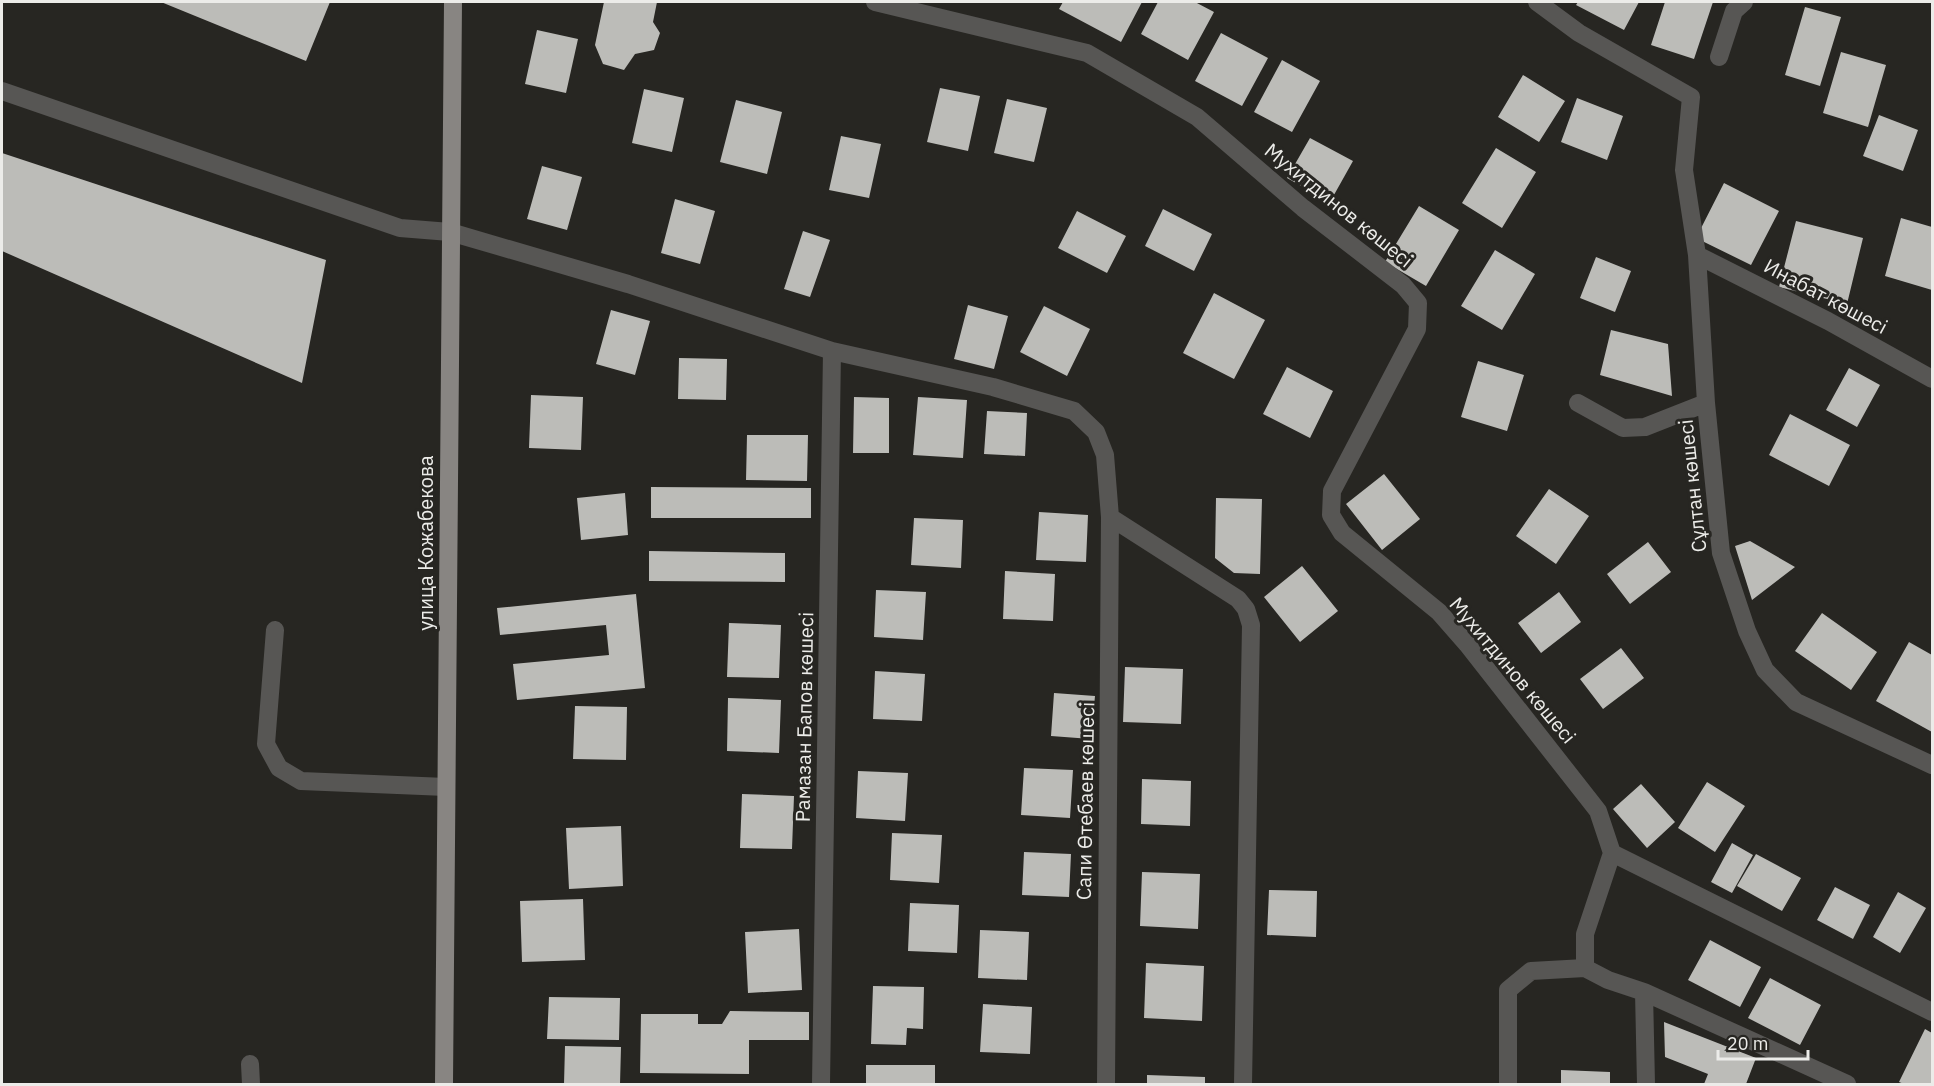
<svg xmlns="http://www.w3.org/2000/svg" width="1934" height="1086" font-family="'IBM Plex Sans',sans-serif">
  <rect width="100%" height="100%" fill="#272622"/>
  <!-- building -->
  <path fill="#bcbcb8" d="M161 2H330L306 61Z
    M604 2H657L653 22 660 33 654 50 635 54 624 70 603 64 595 45Z
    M1063 2H1142L1121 42 1059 9Z
    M1158 2H1195L1214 12 1188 60 1141 34Z
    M1578 2H1639L1624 30 1576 5Z
    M1665 2H1713L1694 59 1651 45Z
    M1805 7 1841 17 1820 86 1785 75Z
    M537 30 578 39 566 93 525 84Z
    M1221 33 1268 58 1242 106 1195 81Z
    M1841 52 1886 65 1868 127 1823 113Z
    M1282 60 1320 81 1292 132 1254 112Z
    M1523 75 1565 101 1539 142 1498 117Z
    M940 88 980 96 968 151 927 142Z
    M644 89 684 98 672 152 632 143Z
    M1577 98 1623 116 1607 160 1561 142Z
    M1007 99 1047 108 1034 162 994 153Z
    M736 100 782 112 767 174 720 162Z
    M1879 115 1918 130 1903 171 1863 156Z
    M841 136 881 144 869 198 829 190Z
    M1310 138 1353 161 1330 202 1287 178Z
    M1496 148 1536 172 1502 228 1462 203Z
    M2 153 326 260 302 383 2 251Z
    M542 166 582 177 567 230 527 219Z
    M1724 183 1779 211 1751 265 1696 238Z
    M675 199 715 211 700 264 661 253Z
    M1419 206 1459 230 1426 286 1385 262Z
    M1163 209 1212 234 1194 271 1145 246Z
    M1077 211 1126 236 1107 273 1058 248Z
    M1901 218 1932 227V290L1885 276Z
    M1796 221 1863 238 1847 304 1779 287Z
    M803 231 830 240 810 297 784 289Z
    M1495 250 1535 274 1502 330 1461 306Z
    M1596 257 1631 271 1615 312 1580 298Z
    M1214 293 1265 320 1234 379 1183 353Z
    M968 305 1008 316 994 369 954 359Z
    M1044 306 1090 329 1067 376 1020 352Z
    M611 310 650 321 635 375 596 364Z
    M1611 330 1668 344 1672 396 1600 375Z
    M679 358 727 359 726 400 678 399Z
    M1478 361 1524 375 1507 431 1461 417Z
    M1287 367 1333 391 1310 438 1263 414Z
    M1849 368 1880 385 1857 427 1826 410Z
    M531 395 583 397 581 450 529 448Z
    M854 397 889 398V453H853Z
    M918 397 967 400 963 458 913 455Z
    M987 411 1027 413 1025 456 984 454Z
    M1790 414 1850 445 1829 486 1769 455Z
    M747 435H808L807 481 746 480Z
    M1384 474 1420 519 1382 550 1346 504Z
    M651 487 811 488V518H651Z
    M1549 489 1589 516 1556 564 1516 536Z
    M625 493 628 535 581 540 577 498Z
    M1216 498 1262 499 1260 574 1234 573 1215 558Z
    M1039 512 1088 515 1086 562 1036 560Z
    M914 518 963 520 961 568 911 565Z
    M1750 541 1795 567 1752 600 1735 546Z
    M1648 542 1671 572 1630 604 1607 574Z
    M649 551 785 553V582L649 581Z
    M1302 566 1338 611 1300 642 1264 597Z
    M1005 571 1055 574 1053 621 1003 619Z
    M876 590 926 592 923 640 874 637Z
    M1559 592 1581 622 1541 653 1518 623Z
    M636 594 645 688 517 700 513 664 609 655 606 625 500 635 497 608Z
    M1822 613 1877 652 1851 690 1795 651Z
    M729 623 781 625 779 678 727 677Z
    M1909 642 1932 655V732L1876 701Z
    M1621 648 1644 678 1603 709 1580 679Z
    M1125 667 1183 669 1181 724 1123 722Z
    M875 671 925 674 922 721 873 719Z
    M1054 693 1095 696 1091 739 1051 736Z
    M728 698 781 700 779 753 727 751Z
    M575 706 627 707 626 760 573 759Z
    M1024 768 1073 770 1070 818 1021 815Z
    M858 771 908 773 905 821 856 818Z
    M1142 779 1191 781 1190 826 1141 824Z
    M1707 782 1745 806 1715 852 1678 828Z
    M1641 784 1675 822 1647 848 1613 809Z
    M742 794 794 796 792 849 740 848Z
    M621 826 623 886 569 889 566 828Z
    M892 833 942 835 939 883 890 880Z
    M1732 843 1753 855 1732 893 1711 882Z
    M1024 852 1071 854 1069 897 1022 895Z
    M1756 854 1801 878 1782 911 1737 886Z
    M1142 872 1200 874 1198 929 1140 926Z
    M1835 887 1870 905 1853 939 1817 920Z
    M1269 890 1317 891 1316 937 1267 935Z
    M1898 892 1926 908 1900 953 1873 937Z
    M583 899 585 960 522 962 520 901Z
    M910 903 959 905 957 953 908 951Z
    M799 929 802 990 748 993 745 932Z
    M980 930 1029 932 1027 980 978 978Z
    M1710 940 1761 967 1740 1007 1688 980Z
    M1146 963 1204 966 1202 1021 1144 1018Z
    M1770 978 1821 1005 1800 1045 1748 1018Z
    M873 986 924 987 923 1029 907 1028 906 1045 871 1044Z
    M549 997 620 998 619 1040 547 1039Z
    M983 1004 1032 1007 1030 1054 980 1052Z
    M730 1011 809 1012V1040H749V1074L640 1073 641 1014H698V1024H722Z
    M1664 1022 1756 1058 1746 1084H1704L1708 1074 1665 1057Z
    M1925 1029 1932 1033V1084H1904L1899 1082Z
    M565 1046 621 1047 620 1084H564Z
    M866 1065H935V1084H866Z
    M1561 1070 1610 1072V1084H1561Z
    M1147 1075 1205 1077V1084H1147Z"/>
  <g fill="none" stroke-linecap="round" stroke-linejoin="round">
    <!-- minor -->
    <path stroke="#575654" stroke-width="18" d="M875 2 1087 53 1197 117 1303 208 1403 285 1418 303 1417 329 1332 491 1331 515 1342 533 1439 612 1467 644 1598 811 1612 853 1932 1012
      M1537 2 1579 33 1691 97 1684 170 1697 255 1706 403 1721 553 1747 631 1765 670 1796 702 1932 765
      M1719 57 1734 11 1744 2
      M2 91 400 228 450 232 628 284 832 351 993 387 1074 411 1096 432 1105 455 1110 517 1238 599 1246 609 1251 625 1243 1084
      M1697 255 1828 321 1932 379
      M1578 403 1623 428 1645 427 1706 403
      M275 630 266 744 279 768 301 781 446 787
      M1612 853 1585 934V968L1608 980 1644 992 1847 1084
      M1644 992 1646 1084
      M250 1064 251 1084
      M821 1084 832 351
      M1106 1084 1110 517
      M1508 1084V990L1531 971 1585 968"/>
    <!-- major -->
    <path stroke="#888582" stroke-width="18" d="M444 1084 453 2"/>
  </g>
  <g text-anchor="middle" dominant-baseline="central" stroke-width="6" stroke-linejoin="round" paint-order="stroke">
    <!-- street labels -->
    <g font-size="20" fill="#ecece9" stroke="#272622">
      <text transform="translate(1339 205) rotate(39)">Мухитдинов көшесі</text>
      <text transform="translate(1826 296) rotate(28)">Инабат көшесі</text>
      <text transform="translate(1692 486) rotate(-96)">Сұлтан көшесі</text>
      <text transform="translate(425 543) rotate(-90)">улица Кожабекова</text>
      <text transform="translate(1513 670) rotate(50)">Мухитдинов көшесі</text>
      <text transform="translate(804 717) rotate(-89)">Рамазан Бапов көшесі</text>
      <text transform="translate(1085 801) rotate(-89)">Сапи Өтебаев көшесі</text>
    </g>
  </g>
  <!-- border -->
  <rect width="1934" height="1086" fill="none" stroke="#ecece9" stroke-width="6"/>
  <!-- scale -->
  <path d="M1718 1050v9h90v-9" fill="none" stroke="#ecece9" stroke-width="3"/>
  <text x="1727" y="1050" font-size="18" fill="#ecece9" stroke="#272622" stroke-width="4.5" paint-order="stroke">20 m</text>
</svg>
